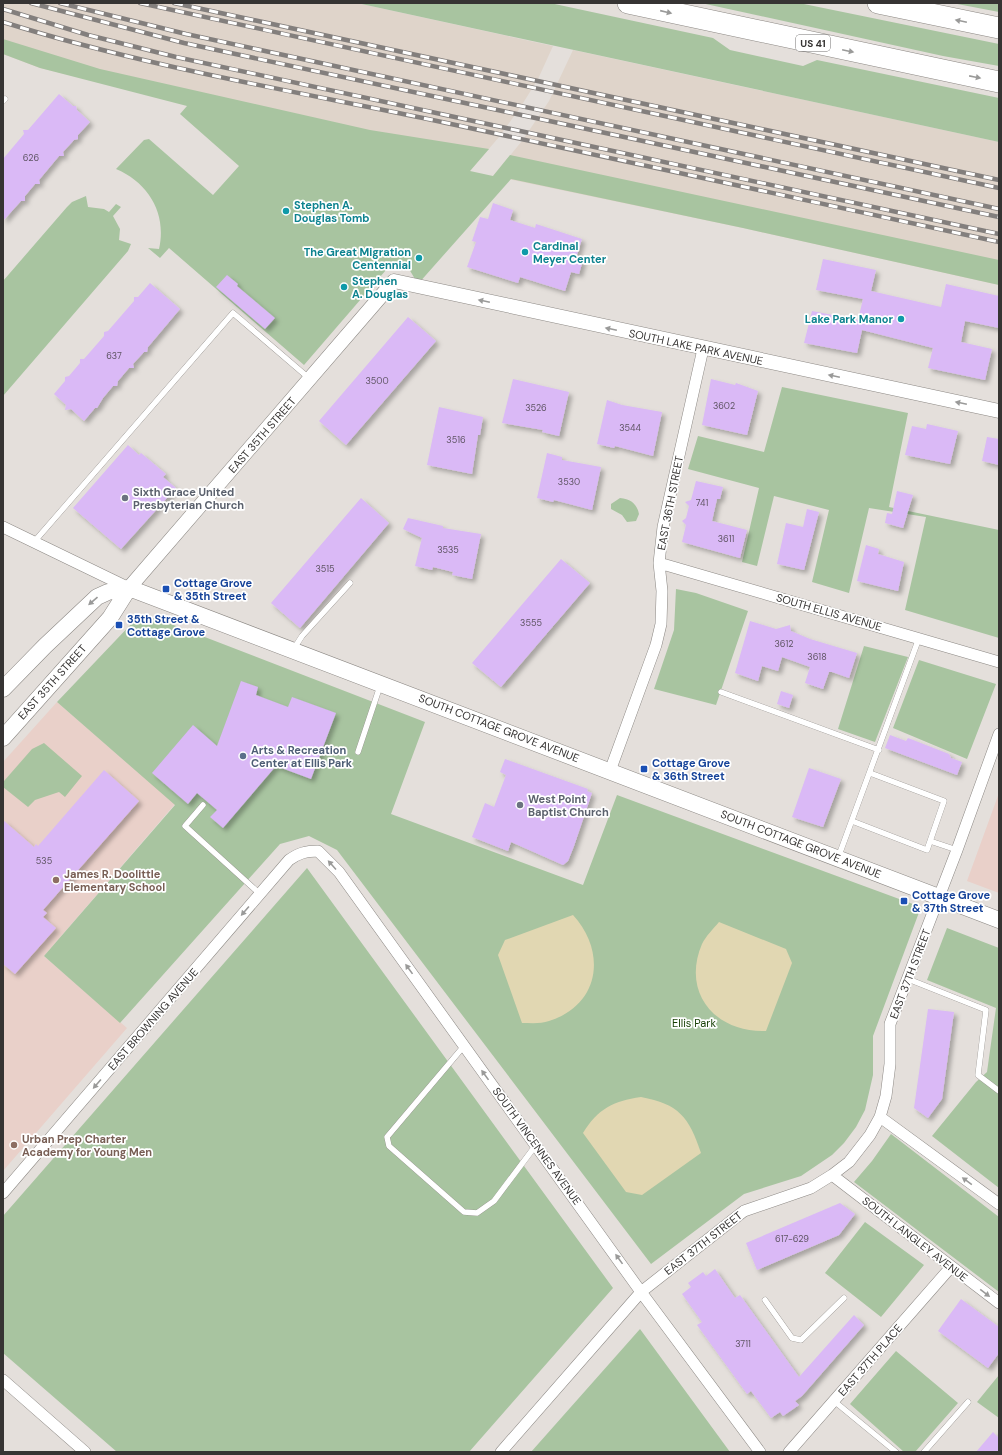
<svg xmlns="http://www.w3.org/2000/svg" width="1002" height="1455" font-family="'DM Sans',sans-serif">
  <defs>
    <filter id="shadow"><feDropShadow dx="3.5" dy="3.5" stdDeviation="2" flood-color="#0004"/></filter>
  </defs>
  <rect width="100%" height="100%" fill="#e4dfdb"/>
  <!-- built -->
  <path fill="#dfd4ca" d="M3 3H357L553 46 538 79 520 108 499 137 470 171 40 68 3 54Z
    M573 50 999 142V285L743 228 493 176 522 141 549 101Z"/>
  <!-- education -->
  <path fill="#e9d0c9" d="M57 702 175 804 44 956 127 1028 3 1171V762Z
    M999 793V893L967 881Z"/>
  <!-- green -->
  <path fill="#a8c4a0" d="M357 3H550L713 38 730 50 803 66 817 60 999 98V142Z
    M701 3H799L999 44V66L943 56Z
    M952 3H999V12Z
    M3 39 100 69 370 130 489 149 470 171 493 176 510 155 999 260V285L743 228 511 179 418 284 409 269 400 265 386 270 304 365 169 248 160 258 148 248 159 249C167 214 149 183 116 169L144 140 149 139 213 195 239 166 180 114 187 106 40 68 3 54Z
    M86 196 88 207 104 209 109 212 116 204 121 207 113 216 120 229 119 240 131 244 128 251 3 396V281L67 207 72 202Z
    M782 387 908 413 889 507 999 530V638L905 610 926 517 869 508 849 593 812 582 829 510 774 496 757 566 742 562 759 488 688 469 698 436 764 452Z
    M620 498C631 499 637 504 639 514L636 521 627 522 622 515 611 509V504Z
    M676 589 696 593 748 611 716 705 654 689 674 630Z
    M142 616 158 619 425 722 391 814 583 885 617 795 921 907 873 1036V1075L865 1110 856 1127 844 1143 832 1155 801 1176 744 1194 651 1264 337 850 309 836 280 844 120 1023 44 956 175 805 57 702 135 620Z
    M864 646 908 657 875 742 838 729Z
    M919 660 996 684 967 759 893 728Z
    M44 743 82 776 65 797 59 792 35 800 28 807 3 787 4 781 32 749Z
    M307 868 613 1288 469 1452H117L3 1353V1216Z
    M947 928 999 948V1188L932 1136 976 1082 987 1072 996 1008 927 980Z
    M891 1134 999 1217V1292L854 1182 872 1161Z
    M865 1222 924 1265 881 1317 825 1273Z
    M640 1329 730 1452H531Z
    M896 1351 958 1403 915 1452H904L850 1404Z
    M999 1375V1418L977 1402Z"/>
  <!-- sand -->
  <path fill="#e1d7b2" d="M573 915C607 952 600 1005 549 1021 541 1024 531 1023 522 1023L498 955 505 940Z
    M719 922 786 949 792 963 766 1031C716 1033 681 993 702 944 706 936 713 929 719 922Z
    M641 1097C679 1104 689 1117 701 1153L642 1195 626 1192 583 1133C598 1109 613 1101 641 1097Z"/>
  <!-- building -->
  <path fill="#dab9f6" filter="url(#shadow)" d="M59 94 73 106H76L77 110 90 122 78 135V139L74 140 63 152 64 156H59L39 180 40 184H35L25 196V201H21L3 221V159L24 134 23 130H28Z
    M493 203 513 210 510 220 535 228 536 224 582 239 576 258 583 260 579 274 571 272 565 291 520 277 518 283 467 267 476 242 472 241 480 217 488 219Z
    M823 259 876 270 871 291 941 307 946 284 999 296V328L965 321 961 342 992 349 985 380 928 368 933 348 862 330 857 353 804 343 812 311 858 320 863 299 816 290Z
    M227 275 238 284 237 286 275 318 265 329 216 287Z
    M150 283 180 309 148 347 147 352H144L133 364 134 368H129L118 381 117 386H113L103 398 97 408H95L84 421 71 409 65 410 66 405 54 394 65 381V377L69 376 80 363V359H84L104 336V332L108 331 134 301V297H138Z
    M408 317 436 341 346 445 319 421Z
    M513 379 569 392 559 436 542 432 543 430 502 423Z
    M711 379 735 385 736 383 758 391 747 435 702 425Z
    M607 400 622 405 662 412 653 456 615 446 614 448 597 444Z
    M439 407 483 417 480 435H478L472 474 427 465Z
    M927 424 958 431 950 464 905 455 912 426 926 429Z
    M987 437 999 439V465L982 461Z
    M128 445 139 455 141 453 166 474 163 477 176 488 121 549 73 508Z
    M547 453 562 457V460L601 467 592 510 554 500 553 502 537 498Z
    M696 481 723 487 720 499H717L712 521 747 530 740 558 682 542 686 525 682 521 686 518 689 506 685 502 691 500Z
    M897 491 913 495 903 528 885 523 887 513 892 514Z
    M361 498 389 523 300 628 271 603Z
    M807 509 819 512 804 570 777 564 786 523 803 527Z
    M408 518 443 526V528L481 534 472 579 452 575 453 572 433 567 432 570 415 566 422 538 403 529Z
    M866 545 879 549 878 554 904 562 898 591 857 581Z
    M561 559 590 583 501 687 472 663Z
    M750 621 776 629 790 625 791 631 810 639 857 653 849 678 832 672H829L823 689 805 683 810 667 782 657 778 671 762 666 758 681 735 673Z
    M241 681 258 687 256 695 288 707 292 697 336 713 311 779 276 766 223 828 210 817 217 810 197 793 188 804 152 773 193 725 217 746Z
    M781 691 793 695 789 708 777 704Z
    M890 735 906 741 908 738 949 754 951 758 962 762 957 775 885 748Z
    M505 759 588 789 587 791 592 793 574 846 568 861 563 865 511 842 508 851 472 837 485 803 494 807 506 775 500 772Z
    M809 768 841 779 823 827 792 817Z
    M104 770 139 801 43 910 47 913 43 917 56 928 15 974 3 964V820L34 847 36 844 38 846Z
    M928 1009 954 1012 942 1099 928 1118 914 1108Z
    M840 1203 855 1214 839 1235 757 1270 746 1243Z
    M715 1269 735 1298 740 1295 799 1377 854 1315 864 1325 802 1396 795 1401 799 1405 783 1416 780 1412 771 1418 751 1391 747 1394 697 1325 702 1322 682 1294 691 1287 688 1283 703 1272 706 1276Z
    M961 1299 999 1327V1353L988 1368 938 1331Z
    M993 1432 999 1438V1452H976Z"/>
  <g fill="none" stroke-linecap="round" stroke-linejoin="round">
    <defs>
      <path id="service" d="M3 101 5 99
        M34 542 233 313 310 379
        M293 650 302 636 350 583
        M721 692 879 750
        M358 752 380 686
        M203 805 185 826 260 894
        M852 821 927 850 944 801 870 773
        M930 841 957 850
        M838 858 919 638
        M908 979 986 1010 978 1075 999 1091
        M464 1046 387 1137 389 1146 464 1212 477 1213 494 1201 536 1145
        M765 1300 792 1338 801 1340 844 1298
        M834 1401 896 1452
        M924 1452 968 1402"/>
      <path id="minor" d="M3 527 129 588
        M659 563 999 662
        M610 771 656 645 661 624 662 591 659 563 663 527 703 349
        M880 1117 999 1204
        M832 1175 999 1303
        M3 1193 289 860C299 853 306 851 318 851L339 872 641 1292 760 1452
        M3 1380 85 1452
        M501 1452 641 1292 744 1211 811 1188 832 1175 849 1162 870 1135 880 1117 886 1096 890 1064V1024L957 850 999 734
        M789 1452 951 1267"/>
      <path id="tertiary" d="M129 588 394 281 999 411"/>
      <path id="secondary" d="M129 588 999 920
        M3 689 45 646 97 597 108 592 129 588
        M3 738 110 618 129 588"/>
      <path id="motorway" d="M628 3 999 82
        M878 3 999 28"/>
    </defs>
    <!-- service casing -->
    <use href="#service" stroke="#8c8884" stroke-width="6"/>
    <!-- minor casing -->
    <use href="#minor" stroke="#8c8884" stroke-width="12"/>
    <!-- tertiary casing -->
    <use href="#tertiary" stroke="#8c8884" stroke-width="15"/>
    <!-- secondary casing -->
    <use href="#secondary" stroke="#8c8884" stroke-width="17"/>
    <!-- motorway casing -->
    <use href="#motorway" stroke="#8c8884" stroke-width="22"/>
    <!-- service -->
    <use href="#service" stroke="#fff" stroke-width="5.5"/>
    <!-- minor -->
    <use href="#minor" stroke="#fff" stroke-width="11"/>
    <!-- tertiary -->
    <use href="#tertiary" stroke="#fff" stroke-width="14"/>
    <!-- secondary -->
    <use href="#secondary" stroke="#fff" stroke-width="16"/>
    <!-- motorway -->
    <use href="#motorway" stroke="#fff" stroke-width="21"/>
    <defs>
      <path id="rail" d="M31 3 184 43 999 217
        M60 3 186 34 999 209
        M140 3 999 188
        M174 3 999 180
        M3 9 88 35 176 57 999 234
        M3 22C140 65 282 89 423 118 615 158 807 201 999 242"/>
    </defs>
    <!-- rail casing -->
    <use href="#rail" stroke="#837f7d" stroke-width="4.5"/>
    <!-- rail -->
    <use href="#rail" stroke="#fff" stroke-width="3" stroke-dasharray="9" stroke-linecap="butt"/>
  </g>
  <!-- one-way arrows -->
  <defs><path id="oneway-solid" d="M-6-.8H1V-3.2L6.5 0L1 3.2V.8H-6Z"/></defs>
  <g fill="#9a9a99">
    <use href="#oneway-solid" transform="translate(666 12) rotate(13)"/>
    <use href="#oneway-solid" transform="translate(961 21) rotate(-168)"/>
    <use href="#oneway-solid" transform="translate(848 51) rotate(12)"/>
    <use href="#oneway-solid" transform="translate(975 77) rotate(11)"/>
    <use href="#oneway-solid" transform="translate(484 301) rotate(-168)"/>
    <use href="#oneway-solid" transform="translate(611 329) rotate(-168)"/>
    <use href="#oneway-solid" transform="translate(834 376) rotate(-168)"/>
    <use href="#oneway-solid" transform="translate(961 403) rotate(-168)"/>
    <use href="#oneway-solid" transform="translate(93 601) rotate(139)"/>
    <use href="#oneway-solid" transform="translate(332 865) rotate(-132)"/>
    <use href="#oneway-solid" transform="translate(245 911) rotate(131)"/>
    <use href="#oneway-solid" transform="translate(409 969) rotate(-126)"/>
    <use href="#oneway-solid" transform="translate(485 1075) rotate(-126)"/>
    <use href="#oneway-solid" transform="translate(97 1084) rotate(131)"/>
    <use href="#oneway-solid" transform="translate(967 1181) rotate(-144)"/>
    <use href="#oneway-solid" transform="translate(619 1259) rotate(-126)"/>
    <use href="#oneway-solid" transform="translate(985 1293) rotate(37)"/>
  </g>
  <!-- markers -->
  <g fill="#0f9aa8" stroke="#fff" stroke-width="1.5">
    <circle cx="286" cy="211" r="4"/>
    <circle cx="525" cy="252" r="4"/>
    <circle cx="419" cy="258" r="4"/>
    <circle cx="344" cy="287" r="4"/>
    <circle cx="901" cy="319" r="4"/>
  </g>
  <g fill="#6b7280" stroke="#fff" stroke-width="1.5">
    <circle cx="125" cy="498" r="4"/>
    <circle cx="520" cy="805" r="4"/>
  </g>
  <g fill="#1a4fb4" stroke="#fff" stroke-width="1.5">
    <rect x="162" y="585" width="8" height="8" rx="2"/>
    <rect x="115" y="621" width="8" height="8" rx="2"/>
    <rect x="640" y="765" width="8" height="8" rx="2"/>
    <rect x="900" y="897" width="8" height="8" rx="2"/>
  </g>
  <circle fill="#5c6f8a" stroke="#fff" stroke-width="1.5" cx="243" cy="756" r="4"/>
  <g fill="#8d6e63" stroke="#fff" stroke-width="1.5">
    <circle cx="56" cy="880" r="4"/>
    <circle cx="14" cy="1145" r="4"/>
  </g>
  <g text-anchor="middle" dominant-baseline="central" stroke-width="3.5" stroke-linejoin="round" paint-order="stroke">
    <!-- number labels -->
    <g font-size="9" fill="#5f5564">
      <text x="31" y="158">626</text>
      <text x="114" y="356">637</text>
      <text x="377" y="381">3500</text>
      <text x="724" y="406">3602</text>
      <text x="536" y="408">3526</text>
      <text x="630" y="428">3544</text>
      <text x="456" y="440">3516</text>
      <text x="569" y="482">3530</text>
      <text x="702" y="503">741</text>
      <text x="726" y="539">3611</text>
      <text x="448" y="550">3535</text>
      <text x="325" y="569">3515</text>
      <text x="531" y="623">3555</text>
      <text x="784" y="644">3612</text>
      <text x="817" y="657">3618</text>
      <text x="44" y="861">535</text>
      <text x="792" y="1239">617-629</text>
      <text x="743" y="1344">3711</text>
    </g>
    <!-- shield labels -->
    <rect fill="#fff" stroke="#727170" stroke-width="1" x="796" y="35" width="34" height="16" rx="3"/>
    <g font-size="10" font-weight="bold" fill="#363433">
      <text x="813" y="43">US 41</text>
    </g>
    <!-- culture labels -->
    <g font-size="11" font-weight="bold" fill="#0d838f" stroke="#fff" text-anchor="start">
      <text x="294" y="205">Stephen A.<tspan x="294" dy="13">Douglas Tomb</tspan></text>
      <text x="533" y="246">Cardinal<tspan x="533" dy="13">Meyer Center</tspan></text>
      <text x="411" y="252" text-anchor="end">The Great Migration<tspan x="411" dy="13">Centennial</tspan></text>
      <text x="352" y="281">Stephen<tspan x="352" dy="13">A. Douglas</tspan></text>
      <text x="893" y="319" text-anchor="end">Lake Park Manor</text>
    </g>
    <!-- street labels -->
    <g font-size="11" fill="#363433" stroke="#fff">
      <text transform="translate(696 347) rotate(12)">SOUTH LAKE PARK AVENUE</text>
      <text transform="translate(262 435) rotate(-49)">EAST 35TH STREET</text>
      <text transform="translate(670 503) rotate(-79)">EAST 36TH STREET</text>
      <text transform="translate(829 612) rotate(16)">SOUTH ELLIS AVENUE</text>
      <text transform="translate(52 682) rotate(-48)">EAST 35TH STREET</text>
      <text transform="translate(499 728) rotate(21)">SOUTH COTTAGE GROVE AVENUE</text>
      <text transform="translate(801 844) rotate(21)">SOUTH COTTAGE GROVE AVENUE</text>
      <text transform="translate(910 974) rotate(-69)">EAST 37TH STREET</text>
      <text transform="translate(153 1019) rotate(-49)">EAST BROWNING AVENUE</text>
      <text transform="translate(537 1146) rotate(54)">SOUTH VINCENNES AVENUE</text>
      <text transform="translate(915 1239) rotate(38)">SOUTH LANGLEY AVENUE</text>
      <text transform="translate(703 1243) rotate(-38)">EAST 37TH STREET</text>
      <text transform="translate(870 1360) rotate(-49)">EAST 37TH PLACE</text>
    </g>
    <!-- worship labels -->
    <g font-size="11" font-weight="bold" fill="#5b616d" stroke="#fff" text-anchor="start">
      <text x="133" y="492">Sixth Grace United<tspan x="133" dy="13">Presbyterian Church</tspan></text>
      <text x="528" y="799">West Point<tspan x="528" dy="13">Baptist Church</tspan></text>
    </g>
    <!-- transit labels -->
    <g font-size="11" font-weight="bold" fill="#164399" stroke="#fff" text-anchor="start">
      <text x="174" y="583">Cottage Grove<tspan x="174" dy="13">&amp; 35th Street</tspan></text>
      <text x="127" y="619">35th Street &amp;<tspan x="127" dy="13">Cottage Grove</tspan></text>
      <text x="652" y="763">Cottage Grove<tspan x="652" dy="13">&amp; 36th Street</tspan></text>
      <text x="912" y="895">Cottage Grove<tspan x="912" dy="13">&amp; 37th Street</tspan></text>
    </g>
    <!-- service labels -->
    <g font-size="11" font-weight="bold" fill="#4e5e75" stroke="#fff" text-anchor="start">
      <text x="251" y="750">Arts &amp; Recreation<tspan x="251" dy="13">Center at Ellis Park</tspan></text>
    </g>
    <!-- education labels -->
    <g font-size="11" font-weight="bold" fill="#785e54" stroke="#fff" text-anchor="start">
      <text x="64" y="874">James R. Doolittle<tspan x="64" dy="13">Elementary School</tspan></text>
      <text x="22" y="1139">Urban Prep Charter<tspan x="22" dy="13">Academy for Young Men</tspan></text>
    </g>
    <!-- park labels -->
    <g font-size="11" fill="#153e03" stroke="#fff">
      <text x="694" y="1023">Ellis Park</text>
    </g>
  </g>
  <!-- border -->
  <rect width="1002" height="1455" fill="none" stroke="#363433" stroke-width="8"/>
</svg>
